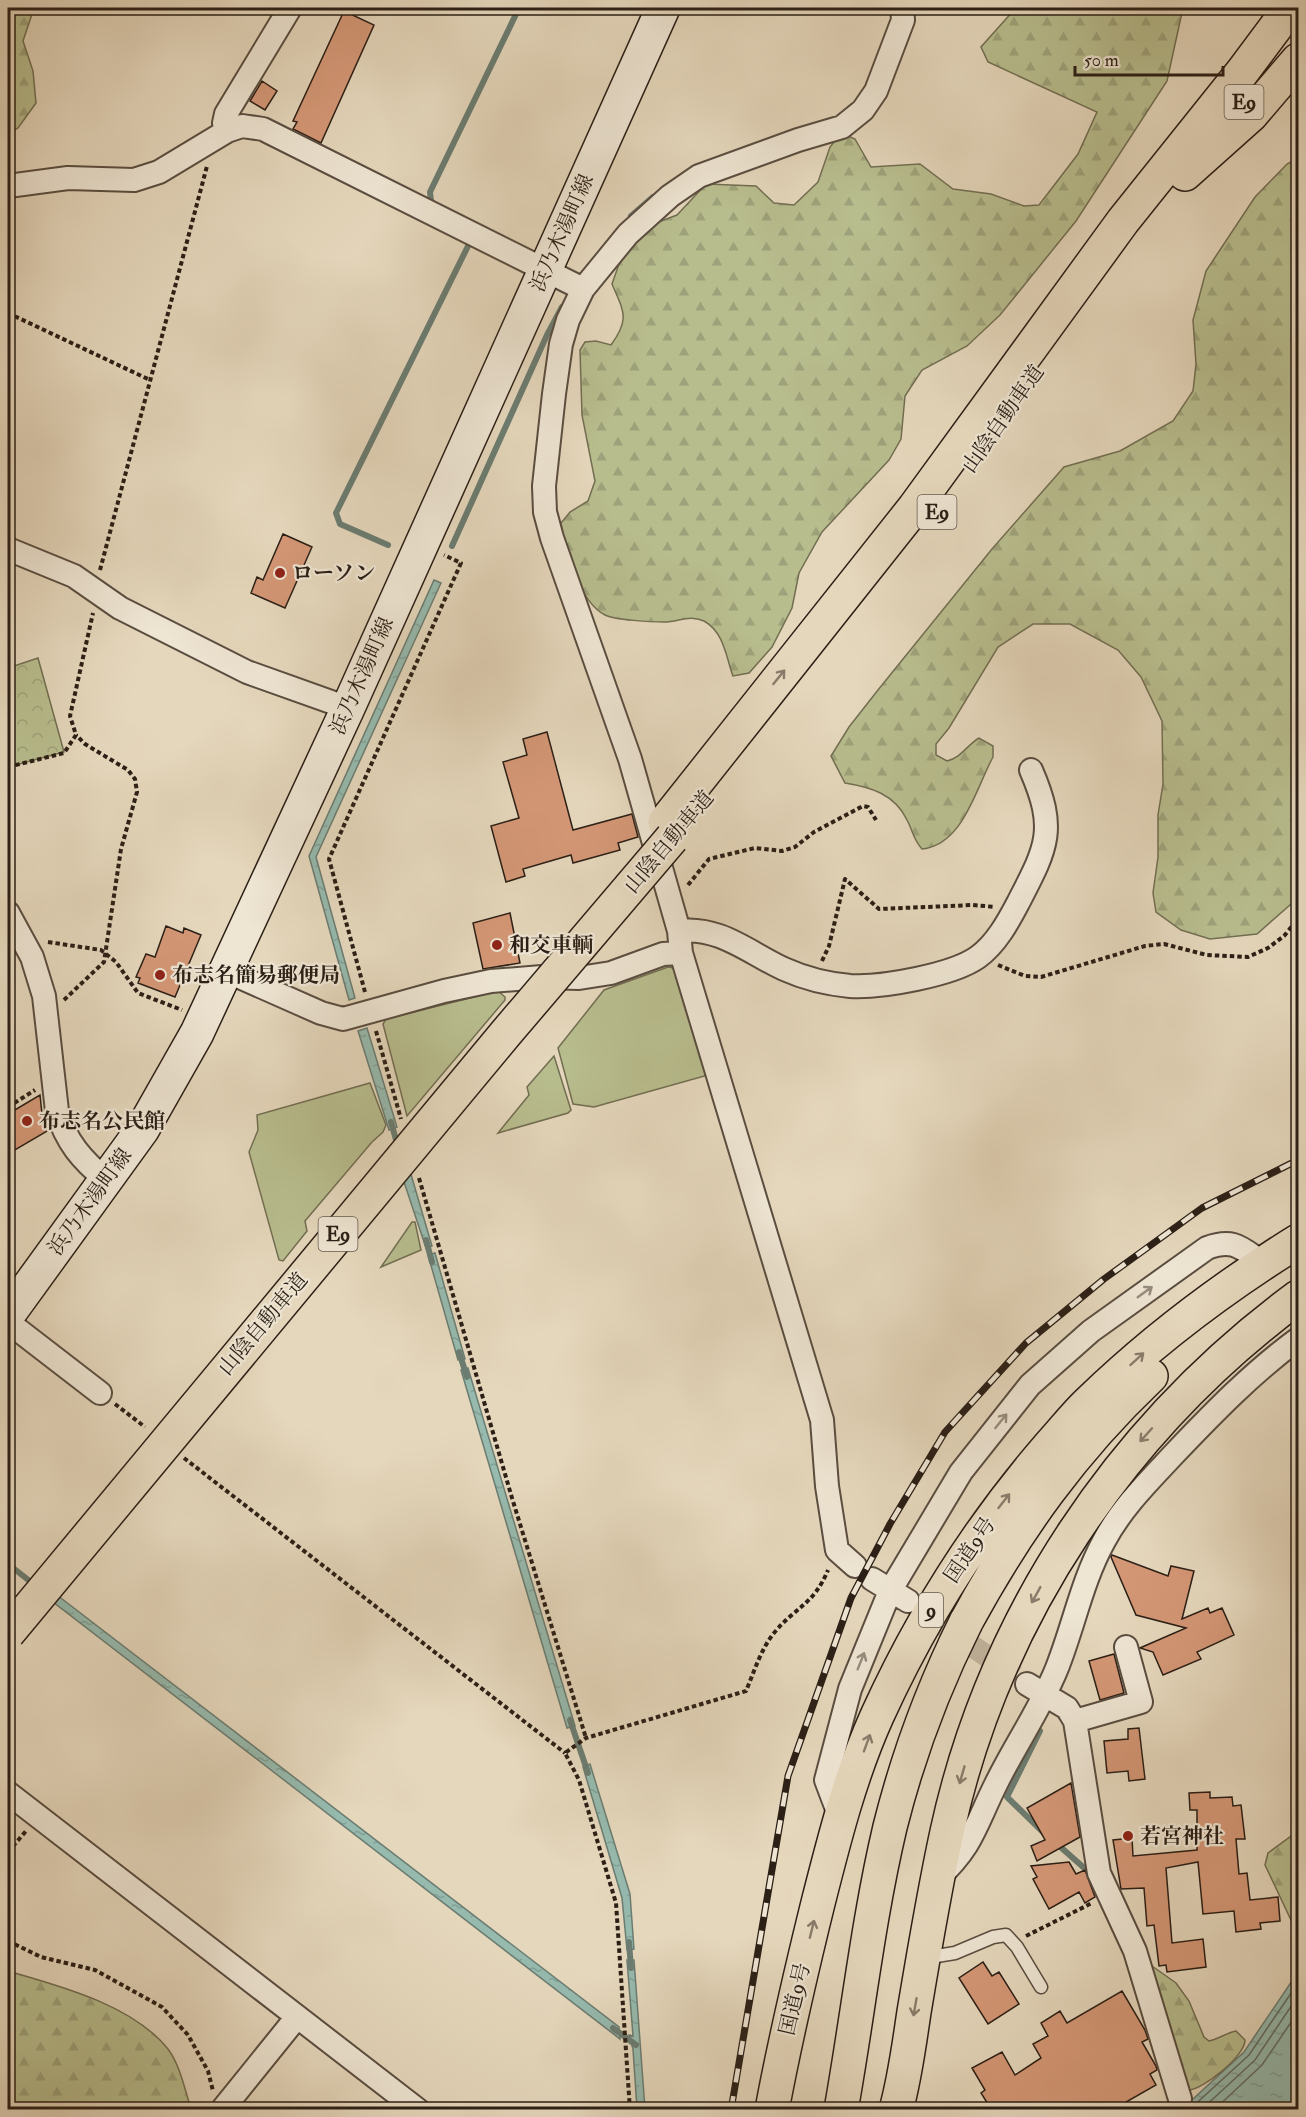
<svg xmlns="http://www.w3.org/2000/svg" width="1306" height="2117" font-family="'IM FELL Double Pica','Noto Serif JP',serif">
  <defs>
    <pattern id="forest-firs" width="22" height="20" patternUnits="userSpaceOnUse" patternTransform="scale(1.5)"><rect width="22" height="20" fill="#b8bd8e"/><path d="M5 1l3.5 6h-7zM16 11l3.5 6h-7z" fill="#9ea27a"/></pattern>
    <pattern id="park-crowns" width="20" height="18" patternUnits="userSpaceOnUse" patternTransform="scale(1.5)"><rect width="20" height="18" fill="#b8bd8e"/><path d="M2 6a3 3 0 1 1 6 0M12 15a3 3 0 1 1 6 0" fill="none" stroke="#9ea27a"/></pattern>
    <pattern id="water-ripples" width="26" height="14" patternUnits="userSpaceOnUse" patternTransform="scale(1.5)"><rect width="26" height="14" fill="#96baae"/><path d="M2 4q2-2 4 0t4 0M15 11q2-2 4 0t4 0" fill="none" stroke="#819f95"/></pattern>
  </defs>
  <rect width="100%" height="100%" fill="#e5d7bc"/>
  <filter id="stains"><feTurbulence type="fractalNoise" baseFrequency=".00333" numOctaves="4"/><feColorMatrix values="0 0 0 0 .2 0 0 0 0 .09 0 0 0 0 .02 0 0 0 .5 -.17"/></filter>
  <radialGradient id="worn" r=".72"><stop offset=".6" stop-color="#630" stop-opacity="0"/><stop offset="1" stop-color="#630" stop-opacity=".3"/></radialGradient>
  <!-- grass -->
  <path fill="#b8bd8e" stroke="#726e52" stroke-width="1.5" d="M668 967 674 968 708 1075 594 1107 573 1104 558 1048 604 990Z
    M498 991 505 997V1000L407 1116 383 1024 386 1019Z
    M554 1056 571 1110 568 1113 498 1133 529 1095 527 1087Z
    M370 1083 386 1125 383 1132 372 1142 305 1221 307 1231 283 1261 279 1260 249 1152 258 1130 257 1115Z
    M412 1222H415L421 1250 381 1267Z"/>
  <!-- forest -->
  <path fill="url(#forest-firs)" stroke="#726e52" stroke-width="1.5" d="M8 8H34L23 41 33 71 36 103 18 128 8 134Z
    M1054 8H1183L1167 81 1076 221 1000 315 967 346 922 370 905 396 901 439 889 460 822 532 799 573 792 608 772 647 749 673 733 676C726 657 724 632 704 621 689 614 679 622 664 622 653 622 614 620 605 615 580 602 563 550 561 523L570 512 588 501 595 481 582 415 580 350 585 342 596 341 611 345C630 319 624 312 612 284L620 261 648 226 677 215 706 184 756 186 774 203 794 205 818 182 830 147 841 133 855 139 871 167 920 164 953 189 991 194 1024 206 1039 205 1078 154 1097 112 988 62 981 47 1014 10 1049 12Z
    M1298 158V898L1257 934 1210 939 1181 930 1156 912 1153 893 1158 857V815L1163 784 1162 721 1141 677 1118 650 1070 624H1033L998 647 949 728 936 744V755L947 761C962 757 966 746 979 738L993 746V757C976 788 963 845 922 849 913 839 913 831 907 820 895 794 870 787 845 783L831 756 849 727 878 690 992 549 1064 467 1120 451 1173 421 1193 391 1196 364 1193 320 1206 271 1255 197 1287 164Z
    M1298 1831V1935L1265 1865 1268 1853Z
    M1152 1966 1176 1983 1189 2001 1204 2037 1209 2041C1219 2039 1226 2033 1236 2031L1245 2040C1246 2055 1203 2090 1188 2090L1149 1968Z
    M8 1971C60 1986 133 2005 168 2049 180 2065 185 2090 191 2109L8 2108Z"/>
  <!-- park -->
  <path fill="url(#park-crowns)" stroke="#726e52" stroke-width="1.5" d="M38 658 64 752 8 767V668Z"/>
  <!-- water -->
  <path fill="url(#water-ripples)" stroke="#6b7c71" stroke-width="1.5" d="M434 580 441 583 316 857 355 998 349 1000 309 856Z
    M367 1028 397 1127 389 1130 358 1031Z
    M410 1171 432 1246 426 1248 403 1179Z
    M435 1253 465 1359 458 1360 428 1255Z
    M468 1368 575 1726 567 1728 461 1370Z
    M57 1595 619 2027 620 2039 53 1602Z
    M590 1764 630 1894 634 1949 627 1950 622 1898 583 1767Z
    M627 1960H634L645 2109H637L633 2049 629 2035 633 2036Z
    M1298 1972V2109L1181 2110 1244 2052Z"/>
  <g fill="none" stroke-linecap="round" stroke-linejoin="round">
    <!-- shore -->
    <path stroke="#606c62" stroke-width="1.5" d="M1189 2110 1249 2055 1298 1983
      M1201 2110 1255 2060 1298 1996
      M1214 2110 1262 2065 1298 2012"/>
    <!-- stream -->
    <path stroke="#6b7c71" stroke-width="6" d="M436 206 431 201 430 192 519 8
      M631 216 653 197
      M388 545 340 524 336 513 472 238
      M452 546 547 335 562 307
      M391 1122 398 1147
      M426 1240 432 1262
      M459 1352 467 1377
      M8 1564 36 1586
      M570 1720 588 1773
      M1040 1731 1007 1797 1046 1835
      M1056 1843 1091 1874
      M629 1942 631 1968
      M613 2028 636 2045"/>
  </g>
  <!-- building -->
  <path fill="#d49776" stroke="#2b1f16" stroke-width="1.5" d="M344 11 374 25 321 143 293 129 297 122 293 121Z
    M262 81 277 91 265 110 250 101Z
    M283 534 312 547 285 608 251 593 257 577 263 580Z
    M547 732 573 830 632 814 638 837 618 843 620 850 573 863 571 855 523 869 525 876 506 882 491 826 519 818 503 762 527 755 523 739Z
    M510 913 520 963 483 969 473 923Z
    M166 926 183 933 184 928 201 935 175 997 138 983 140 978 136 977 146 954 155 957Z
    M40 1095 42 1114 49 1130 8 1154V1114Z
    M1112 1555 1168 1576 1171 1566 1194 1571 1182 1619 1208 1608 1210 1613 1222 1608 1234 1635 1197 1652 1201 1659 1163 1675 1153 1652 1140 1648 1186 1628 1136 1615 1111 1557Z
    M1114 1654 1124 1693 1100 1700 1089 1661Z
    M1139 1728 1145 1779 1129 1781 1128 1771 1107 1773 1104 1741 1128 1739V1729Z
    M1071 1783 1080 1837 1037 1861 1031 1846 1045 1840 1027 1808Z
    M1210 1792V1798L1232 1797 1233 1806 1241 1805 1245 1839H1236L1239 1874 1247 1873 1250 1900 1278 1897 1280 1921 1260 1923 1261 1929 1236 1932 1234 1911 1203 1914 1198 1862 1166 1868 1172 1943 1203 1939 1206 1967 1167 1972 1166 1965 1159 1966 1154 1925 1147 1926 1144 1888 1121 1889 1113 1840 1132 1838 1133 1856 1197 1850V1810H1190L1189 1793Z
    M1069 1862 1076 1874 1085 1870 1095 1897 1085 1903 1079 1892 1049 1909 1033 1879 1037 1877 1031 1866Z
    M983 1962 992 1976 999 1972 1019 2004 988 2024 959 1978Z
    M1122 1991 1145 2030 1148 2039 1142 2042 1156 2066 1157 2070 1150 2074 1156 2085 1114 2109H991L981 2093 985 2090 972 2068 1002 2052 1015 2075 1041 2058 1033 2044 1048 2036 1041 2023 1060 2011 1067 2023Z"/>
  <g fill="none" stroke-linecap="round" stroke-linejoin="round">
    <!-- street-tunnel -->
    <path stroke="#c0b29b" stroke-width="22" stroke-dasharray="22 11" stroke-linecap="butt" d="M916 1607 1027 1684"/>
    <defs>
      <path id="lane" d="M924 1958 955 1953 993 1937 1006 1935 1017 1947 1041 1987"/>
      <path id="street" d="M227 131 224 123 226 114 290 8
        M8 186 68 178 134 180 159 172 227 131 242 126 263 129 583 289 628 234 670 196 699 176 798 140 842 127 863 110 876 91 903 20 902 8
        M583 289 568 320 561 344 554 394 544 486 545 512 552 538 630 759 679 931 681 953 822 1420 827 1486 837 1550 855 1566
        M8 549 74 576 120 608 247 672 348 708
        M8 913 32 957 44 996 57 1111C66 1142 82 1160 106 1180
        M679 931C720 926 749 953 784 969 804 978 828 984 850 986 881 988 953 975 978 957 996 944 1008 922 1018 903 1047 847 1057 830 1031 770
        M226 971 321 1013 343 1019 444 991 491 981 542 977 579 978 611 973 663 954 681 953
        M8 1322 100 1393
        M872 1579 908 1601
        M1027 1684 1067 1708 1075 1721 1099 1873 1135 1951 1180 2099
        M1075 1721 1141 1702 1126 1647
        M8 1793 418 2110
        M840 1817 826 1780 850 1689 890 1591 961 1472 1030 1385 1091 1331 1207 1248C1234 1238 1241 1248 1263 1263
        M937 1879C973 1846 975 1826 996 1784 1015 1745 1041 1708 1057 1668 1074 1625 1082 1581 1104 1541 1122 1507 1150 1480 1175 1453 1214 1412 1253 1372 1298 1339
        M222 2110 297 2017"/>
      <path id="secondary" d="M8 1315 142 1130 197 1033 348 708 663 8"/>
      <path id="highway" d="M1185 174 1251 115 1298 60
        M665 822 914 508 1123 221 1243 71 1290 8
        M966 1622C1017 1528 1073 1450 1151 1376
        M772 2110C785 2040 801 1972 818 1903 834 1840 850 1776 877 1716 922 1617 979 1527 1050 1445 1063 1431 1075 1415 1089 1402 1152 1341 1224 1287 1298 1241
        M896 2110C905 2078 909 2045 914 2012 924 1952 934 1892 947 1832 994 1616 1122 1427 1298 1297"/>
    </defs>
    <!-- lane casing -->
    <use href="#lane" stroke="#5a4d40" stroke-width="15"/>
    <!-- street casing -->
    <use href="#street" stroke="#5a4d40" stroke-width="26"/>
    <!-- secondary casing -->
    <use href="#secondary" stroke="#2b1f16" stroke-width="36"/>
    <!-- highway casing -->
    <use href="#highway" stroke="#2b1f16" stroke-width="36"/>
    <!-- path -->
    <path stroke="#2b1f16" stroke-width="4" stroke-dasharray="4.5 3" stroke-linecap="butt" d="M8 313 150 380
      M100 570 207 166
      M8 767 64 753 76 735 70 716 93 613
      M688 885 709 859 755 848 782 851 795 847 814 832 863 806 868 807 876 820
      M48 942 101 950 116 962 138 993 182 1010
      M822 961 829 946 845 879 879 909 973 905 995 907
      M998 965 1025 976 1041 977 1145 946 1164 944 1207 955 1248 957 1268 948 1284 936 1298 919
      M365 992 329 859 461 563 444 555
      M64 1000 104 962 121 849 137 792 135 779 128 770 85 744 76 735
      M376 1031 401 1119
      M8 1107 35 1090
      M419 1178 512 1498 586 1738
      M115 1404 145 1427
      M184 1458 565 1753
      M8 1852 26 1831
      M1026 1936 1092 1903
      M8 1941 41 1957 95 1970 162 2007 188 2035 208 2071 213 2091
      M630 2110 616 1903 579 1780 565 1753 586 1738 746 1691C754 1672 761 1649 774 1633 796 1606 813 1606 828 1570"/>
    <!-- lane -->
    <use href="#lane" stroke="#eee5d3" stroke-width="12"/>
    <!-- street -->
    <use href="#street" stroke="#eee5d3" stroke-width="22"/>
    <!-- secondary -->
    <use href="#secondary" stroke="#eee5d3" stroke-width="33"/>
    <!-- highway -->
    <use href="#highway" stroke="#e5d7bc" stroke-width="33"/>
    <defs>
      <path id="rail" d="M731 2110 788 1776 851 1598 890 1524 945 1432 1026 1343 1104 1279 1202 1208 1298 1160"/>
    </defs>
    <!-- rail casing -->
    <use href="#rail" stroke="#2b1f16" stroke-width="7"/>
    <!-- rail -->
    <use href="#rail" stroke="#eee5d3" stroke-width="4.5" stroke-dasharray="14" stroke-linecap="butt"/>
    <defs>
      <path id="highway-bridge" d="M8 1633 506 1033 672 838
        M841 2110C858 2015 868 1920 890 1827 908 1755 933 1688 966 1622"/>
    </defs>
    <!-- highway-bridge casing -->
    <use href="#highway-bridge" stroke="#2b1f16" stroke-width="36" stroke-linecap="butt"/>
    <!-- highway-bridge -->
    <use href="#highway-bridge" stroke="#e5d7bc" stroke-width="33"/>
  </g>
  <!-- one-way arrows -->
  <defs><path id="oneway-shaft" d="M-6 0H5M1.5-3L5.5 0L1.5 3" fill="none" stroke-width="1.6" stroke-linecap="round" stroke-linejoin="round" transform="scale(1.5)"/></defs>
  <g stroke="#887b69">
    <use href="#oneway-shaft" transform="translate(779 677) rotate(-51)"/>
    <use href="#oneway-shaft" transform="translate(1137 1359) rotate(-42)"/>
    <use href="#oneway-shaft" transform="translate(1146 1435) rotate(132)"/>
    <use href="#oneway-shaft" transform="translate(1004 1501) rotate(-52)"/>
    <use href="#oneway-shaft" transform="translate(1036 1595) rotate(119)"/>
    <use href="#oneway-shaft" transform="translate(867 1743) rotate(-70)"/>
    <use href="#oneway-shaft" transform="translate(962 1775) rotate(106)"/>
    <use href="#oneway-shaft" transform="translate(812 1929) rotate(-76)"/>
    <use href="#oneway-shaft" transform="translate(915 2007) rotate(100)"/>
  </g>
  <g stroke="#968c7e">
    <use href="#oneway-shaft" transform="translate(1145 1292) rotate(-36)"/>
    <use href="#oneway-shaft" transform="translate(1001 1421) rotate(-51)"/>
    <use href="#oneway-shaft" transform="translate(861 1661) rotate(-68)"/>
  </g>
  <!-- markers -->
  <g fill="#8f2418" stroke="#eee5d3" stroke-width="2">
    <circle cx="280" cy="573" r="6"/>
    <circle cx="497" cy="945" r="6"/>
    <circle cx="160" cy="975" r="6"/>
    <circle cx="27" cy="1121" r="6"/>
    <circle cx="1128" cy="1836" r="6"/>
  </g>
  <g text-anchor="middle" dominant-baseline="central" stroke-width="4.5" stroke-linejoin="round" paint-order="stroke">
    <!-- shield labels -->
    <g fill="#eee5d3" stroke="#665a4f" stroke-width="1.5">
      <rect x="1224.5" y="85" width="39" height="34" rx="4.5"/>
      <rect x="917.5" y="495" width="39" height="34" rx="4.5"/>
      <rect x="318.5" y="1217" width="39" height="34" rx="4.5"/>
      <rect x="919" y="1593" width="24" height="34" rx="4.5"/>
    </g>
    <g font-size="20" font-weight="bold" fill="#2b1f16">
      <text x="1244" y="102">E9</text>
      <text x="937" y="512">E9</text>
      <text x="338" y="1234">E9</text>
      <text x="931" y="1610">9</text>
    </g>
    <!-- street labels -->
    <g font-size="21" fill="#2b1f16" stroke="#eee5d3">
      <text transform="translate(562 233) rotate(-66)">浜乃木湯町線</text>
      <text transform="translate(1003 419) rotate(-55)">山陰自動車道</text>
      <text transform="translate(362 676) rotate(-66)">浜乃木湯町線</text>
      <text transform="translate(669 842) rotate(-50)">山陰自動車道</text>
      <text transform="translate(90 1202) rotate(-54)">浜乃木湯町線</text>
      <text transform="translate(263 1324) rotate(-50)">山陰自動車道</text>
      <text transform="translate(970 1550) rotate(-56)">国道9号</text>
      <text transform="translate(795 1999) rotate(-77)">国道9号</text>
    </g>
    <!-- poi labels -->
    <g font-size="21" font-weight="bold" fill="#2b1f16" stroke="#eee5d3" text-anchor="start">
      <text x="292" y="573">ローソン</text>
      <text x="509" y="945">和交車輌</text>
      <text x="172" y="975">布志名簡易郵便局</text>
      <text x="39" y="1121">布志名公民館</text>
      <text x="1140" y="1836">若宮神社</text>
    </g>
  </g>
  <!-- margin -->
  <rect width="1306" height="2117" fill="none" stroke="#e5d7bc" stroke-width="30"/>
  <rect x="9" y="9" width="1288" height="2099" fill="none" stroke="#2b1f16" stroke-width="3"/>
  <rect x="15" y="15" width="1276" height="2087" fill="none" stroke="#2b1f16" stroke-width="1.5"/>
  <!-- scale -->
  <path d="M1075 66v9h148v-9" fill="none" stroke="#2b1f16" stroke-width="3"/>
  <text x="1084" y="66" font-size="18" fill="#2b1f16" stroke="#eee5d3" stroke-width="4.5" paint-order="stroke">50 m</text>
  <rect width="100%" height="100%" filter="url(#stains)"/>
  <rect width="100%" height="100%" fill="url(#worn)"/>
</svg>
